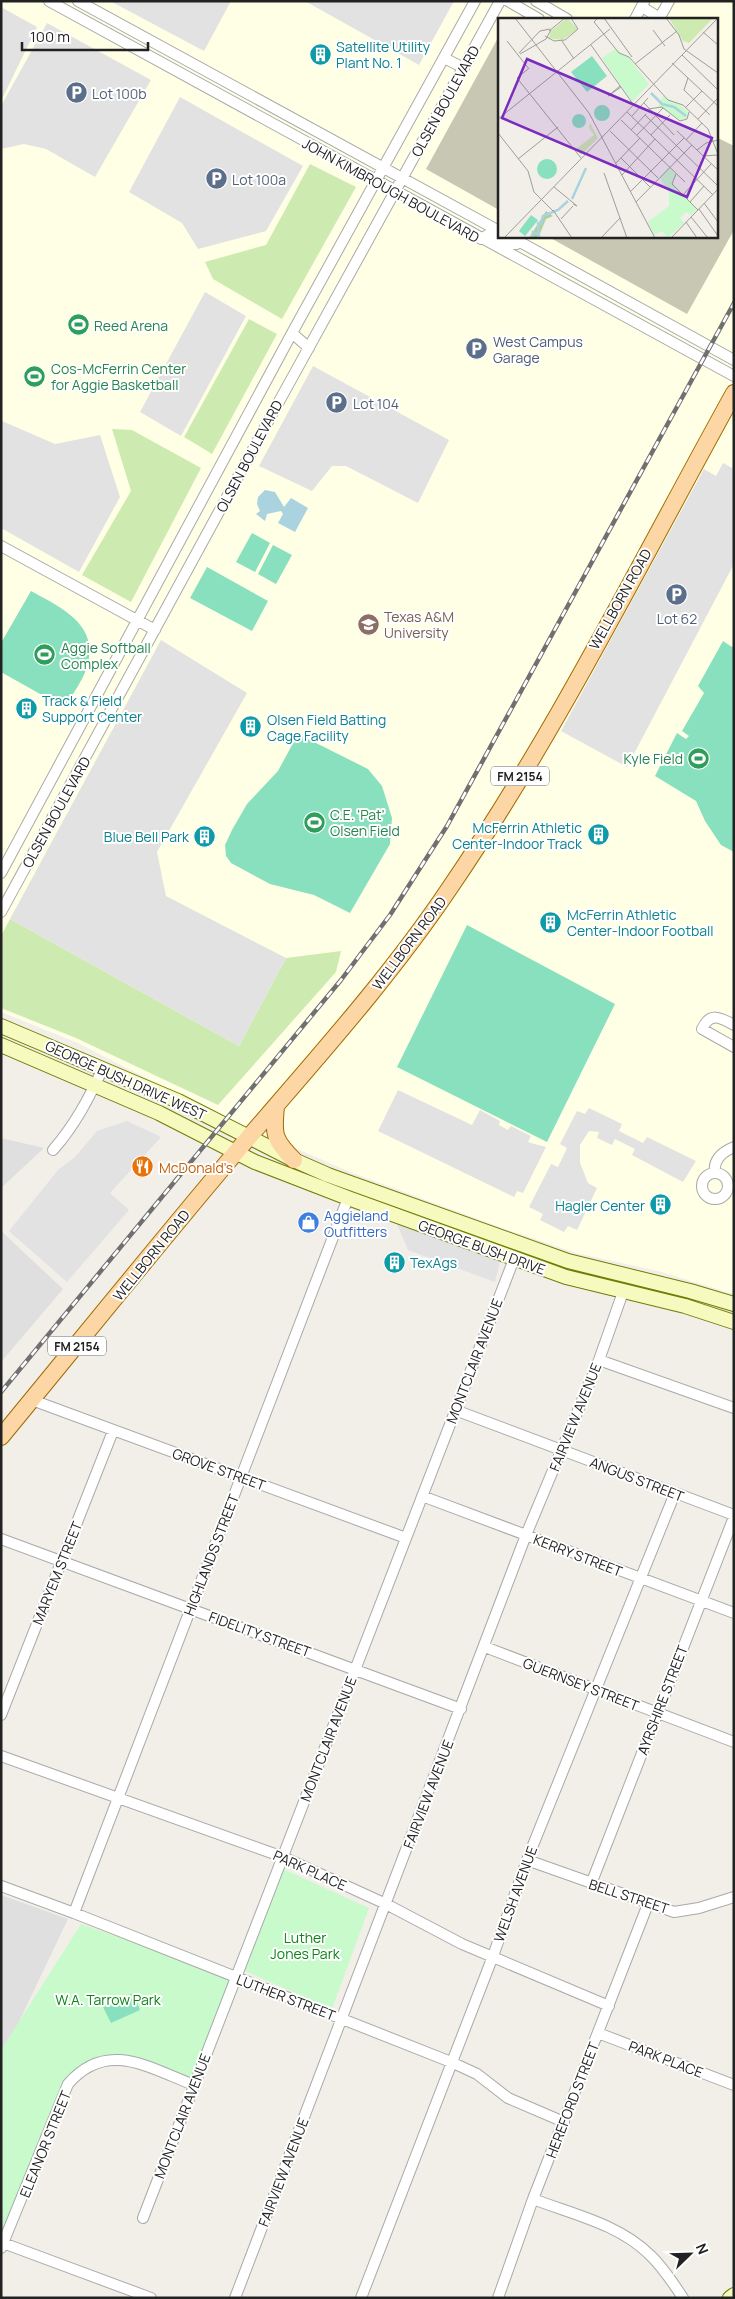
<svg xmlns="http://www.w3.org/2000/svg" width="735" height="2299" font-family="Manrope,sans-serif">
  <rect width="100%" height="100%" fill="#f2efe9"/>
  <!-- residential -->
  <path fill="#e0dfdf" d="M1 1138 44 1148 1 1188Z
    M1 1231 63 1289 1 1362Z
    M1 1895 68 1919 15 2030 1 2050Z"/>
  <!-- education -->
  <path fill="#ffffe5" fill-rule="evenodd" d="M1 1H734V1294L658 1271 576 1253 502 1228 350 1172 213 1112 78 1043 1 1012ZM499 19H716V236H499Z"/>
  <!-- construction -->
  <path fill="#c7c7b4" d="M499 36V210L426 169Z
    M716 137 734 146V230L687 314 547 236H716Z"/>
  <!-- grass -->
  <path fill="#cdebb0" d="M310 164 356 187 282 319 213 279 205 262 266 245Z
    M249 319 277 334 212 454 184 437Z
    M112 429 132 430 201 468 131 602 82 575 131 491Z
    M10 919 239 1046 286 958 341 951 336 972 218 1105 76 1038 1 1008V936Z"/>
  <!-- park -->
  <path fill="#c8facc" d="M283 1869 369 1908 332 2009 245 1971Z
    M81 1924 236 1978 194 2085 125 2059 96 2063 74 2077 1 2256V2050Z"/>
  <!-- pitch -->
  <path fill="#88e0be" d="M252 533 270 543 255 572 236 562Z
    M273 545 292 555 276 584 258 574Z
    M207 567 268 601 252 631 190 598Z
    M31 591C58 606 98 623 88 663 85 678 72 694 65 708L1 672V643Z
    M723 641 732 647 734 645V852L721 845 705 821 696 801 655 776 677 733 686 739 689 736 682 731 704 693 698 686Z
    M298 734 368 769 382 786 392 818 390 844 350 913 314 895 270 884 231 863 226 856 225 845 232 830 247 804 278 771Z
    M467 925 615 1004 547 1142 397 1067Z
    M133 1993 140 2010 111 2023 103 2007Z"/>
  <!-- parking -->
  <path fill="#e2e2e2" d="M110 1H231L204 51Z
    M305 1H454L419 65Z
    M1 7 37 27 1 101Z
    M47 23 151 80 95 177 46 149 24 144 1 149V106Z
    M180 97 303 166 266 231 198 249 182 223 129 192Z
    M205 292 246 316 181 436 140 412Z
    M313 366 449 440 418 503 346 466H332L312 491 259 466Z
    M2 421 55 444 100 435 120 497 79 572 1 528Z
    M723 463 734 469V564L627 767 561 731 704 469 716 476Z
    M161 640 247 693 157 852 166 896 286 958 239 1046 10 919Z
    M398 1090 472 1125 480 1110 500 1121 499 1125 508 1130 511 1126 531 1136 528 1142 531 1143 546 1147 523 1193 517 1191 514 1197 378 1131Z
    M589 1108 622 1124 619 1131 643 1143 647 1137 696 1161 683 1182 632 1155 635 1149 615 1139 612 1145 597 1138 599 1132 589 1131 580 1145V1163L588 1183 597 1188 577 1230 568 1226 564 1232 540 1220 543 1214 529 1207 551 1164 558 1167 567 1148 560 1144 577 1111 585 1114Z
    M127 1121 161 1137 110 1193 129 1210 67 1282 9 1231 58 1170 75 1157 97 1131Z
    M396 1222 500 1261 495 1282 408 1250Z"/>
  <!-- water -->
  <path fill="#aad3df" d="M265 490 275 492 284 507 291 498 308 508 295 532 278 523 283 514 281 511 267 514 265 521 256 514 260 511 257 504 258 497Z"/>
  <g fill="none" stroke-linecap="round" stroke-linejoin="round">
    <defs>
      <path id="street" d="M49 1 734 376
        M78 1 499 231
        M508 1 539 19
        M536 1 567 19
        M642 7 660 18
        M635 19 644 2
        M659 19 669 1
        M444 58 464 68
        M509 236 734 360
        M481 239 489 234 510 244H517
        M292 333 309 348
        M1 546 155 630
        M1 873 292 333 475 1
        M1 912 276 407 500 1
        M734 1025C720 1017 710 1012 702 1029L734 1047
        M53 1150C75 1125 89 1098 103 1068
        M715 1173C713 1160 722 1152 734 1147
        M702 1186a13 13 0 1 1 26 0a13 13 0 1 1-26 0Z
        M599 1360 734 1408
        M32 1400 406 1538
        M455 1410 734 1515
        M422 1496 734 1613
        M1 1539 461 1709
        M485 1647 734 1742
        M1 1715 113 1431
        M1 1756 283 1857 386 1904 462 1944 609 2006
        M527 1860 674 1912 699 1908 734 1897
        M591 1884 734 1517
        M1 1886 74 1913 451 2062 477 2074 508 2098 564 2122
        M74 1913 348 1198
        M598 2033 734 2085
        M533 2199C572 2214 619 2224 650 2255 663 2267 673 2283 683 2298
        M143 2218 514 1259
        M3 2243 151 2298
        M1 2248 68 2084C107 2039 149 2068 194 2085
        M235 2298 526 1535 599 1360 623 1292
        M361 2298 493 1956 527 1860 675 1493
        M498 2298 533 2199 648 1904"/>
      <path id="secondary" d="M1 1026 178 1101 294 1160 328 1175 568 1261 690 1291 734 1304
        M1 1045 159 1113 255 1162 348 1198 566 1277 685 1306 734 1322
        M730 2298 734 2295"/>
      <path id="primary" d="M276 1107C273 1135 274 1140 294 1160
        M1 1437C76 1346 150 1254 226 1164 302 1074 383 987 449 889 556 733 642 559 734 393"/>
    </defs>
    <!-- street casing -->
    <use href="#street" stroke="#a9a9a9" stroke-width="12"/>
    <!-- secondary casing -->
    <use href="#secondary" stroke="#707d05" stroke-width="16"/>
    <!-- primary casing -->
    <use href="#primary" stroke="#a06b00" stroke-width="18"/>
    <!-- street -->
    <use href="#street" stroke="#fff" stroke-width="10"/>
    <!-- secondary -->
    <use href="#secondary" stroke="#f7fabf" stroke-width="14"/>
    <!-- primary -->
    <use href="#primary" stroke="#fcd6a4" stroke-width="16"/>
    <defs>
      <path id="rail" d="M1 1392 341 980 390 915 447 826 734 303"/>
    </defs>
    <!-- rail casing -->
    <use href="#rail" stroke="#707070" stroke-width="4.5"/>
    <!-- rail -->
    <use href="#rail" stroke="#fff" stroke-width="2.5" stroke-dasharray="8" stroke-linecap="butt"/>
  </g>
  <!-- icons -->
  <defs>
    <symbol id="building-disc" viewBox="-11 -11 22 22"><circle r="9.5" fill="#0f9aa8" stroke="#fff"/><path d="M-4-6H4V6H1V3H-1V6H-4ZM-2.5-4.3h1.7v1.8h-1.7ZM.8-4.3h1.7v1.8H.8ZM-2.5-1h1.7V.8h-1.7ZM.8-1h1.7V.8H.8Z" fill="#fff"/></symbol>
    <symbol id="parking-disc" viewBox="-11 -11 22 22"><circle r="9.5" fill="#5c6f8a" stroke="#fff"/><path d="M-3.5-5.5H1a3.5 3.5 0 0 1 0 7H-1V5.5H-3.5ZM-1-3.4V-.6H.8a1.4 1.4 0 0 0 0-2.8Z" fill="#fff"/></symbol>
    <symbol id="stadium-disc" viewBox="-11 -11 22 22"><circle r="9.5" fill="#2e9e5b" stroke="#fff"/><path d="M0-5a6.5 5 0 1 0 0 10a6.5 5 0 1 0 0-10ZM-3.5-1.8h7v3.6h-7Z" fill="#fff"/></symbol>
    <symbol id="university-disc" viewBox="-11 -11 22 22"><circle r="9.5" fill="#8d6e63" stroke="#fff"/><path d="M0-5L7-2L0 1L-7-2ZM-4 1L0 2.5L4 1V4Q0 6-4 4Z" fill="#fff"/></symbol>
    <symbol id="restaurant-disc" viewBox="-11 -11 22 22"><circle r="9.5" fill="#e8710a" stroke="#fff"/><path d="M-5-6h1v4h1v-4h1v4h1v-4h1v5L-1.5 .5V6h-2V.5L-5-1ZM5-6V6H3V1.5H1.5Q1.5-4 5-6Z" fill="#fff"/></symbol>
    <symbol id="shop-disc" viewBox="-11 -11 22 22"><circle r="9.5" fill="#3f7fe0" stroke="#fff"/><path d="M-5-2.5h2.3a2.7 3.5 0 0 1 5.4 0H5L5.5 6h-11ZM-1.5-2.5h3a1.5 2.3 0 0 0-3 0Z" fill="#fff"/></symbol>
  </defs>
  <g fill-rule="evenodd">
    <use href="#building-disc" x="308" y="42" width="25" height="25"/>
    <use href="#parking-disc" x="64" y="80" width="25" height="25"/>
    <use href="#parking-disc" x="204" y="166" width="25" height="25"/>
    <use href="#stadium-disc" x="66" y="312" width="25" height="25"/>
    <use href="#parking-disc" x="464" y="336" width="25" height="25"/>
    <use href="#stadium-disc" x="22" y="364" width="25" height="25"/>
    <use href="#parking-disc" x="324" y="390" width="25" height="25"/>
    <use href="#parking-disc" x="664" y="582" width="25" height="25"/>
    <use href="#university-disc" x="356" y="612" width="25" height="25"/>
    <use href="#stadium-disc" x="32" y="642" width="25" height="25"/>
    <use href="#building-disc" x="14" y="696" width="25" height="25"/>
    <use href="#building-disc" x="238" y="714" width="25" height="25"/>
    <use href="#stadium-disc" x="686" y="746" width="25" height="25"/>
    <use href="#stadium-disc" x="302" y="810" width="25" height="25"/>
    <use href="#building-disc" x="586" y="822" width="25" height="25"/>
    <use href="#building-disc" x="192" y="824" width="25" height="25"/>
    <use href="#building-disc" x="538" y="910" width="25" height="25"/>
    <use href="#restaurant-disc" x="130" y="1154" width="25" height="25"/>
    <use href="#building-disc" x="648" y="1192" width="25" height="25"/>
    <use href="#shop-disc" x="296" y="1210" width="25" height="25"/>
    <use href="#building-disc" x="382" y="1250" width="25" height="25"/>
  </g>
  <g text-anchor="middle" dominant-baseline="central" stroke-width="4" stroke-linejoin="round" paint-order="stroke">
    <!-- shield labels -->
    <g fill="#fff" stroke="#646464" stroke-width="1">
      <rect x="491" y="766.5" width="58" height="19" rx="4"/>
      <rect x="48" y="1336.5" width="58" height="19" rx="4"/>
    </g>
    <g font-size="12" font-weight="bold" fill="#222">
      <text x="520" y="776">FM 2154</text>
      <text x="77" y="1346">FM 2154</text>
    </g>
    <!-- culture labels -->
    <g font-size="14" fill="#0d838f" stroke="#fff" text-anchor="start">
      <text x="336" y="46">Satellite Utility<tspan x="336" dy="16">Plant No. 1</tspan></text>
      <text x="42" y="700">Track &amp; Field<tspan x="42" dy="16">Support Center</tspan></text>
      <text x="267" y="719">Olsen Field Batting<tspan x="267" dy="16">Cage Facility</tspan></text>
      <text x="582" y="827" text-anchor="end">McFerrin Athletic<tspan x="582" dy="16">Center-Indoor Track</tspan></text>
      <text x="189" y="836" text-anchor="end">Blue Bell Park</text>
      <text x="567" y="914">McFerrin Athletic<tspan x="567" dy="16">Center-Indoor Football</tspan></text>
      <text x="645" y="1205" text-anchor="end">Hagler Center</text>
      <text x="410" y="1262">TexAgs</text>
    </g>
    <!-- service labels -->
    <g font-size="14" fill="#4e5e75" stroke="#fff" text-anchor="start">
      <text x="92" y="93">Lot 100b</text>
      <text x="232" y="179">Lot 100a</text>
      <text x="493" y="341">West Campus<tspan x="493" dy="16">Garage</tspan></text>
      <text x="353" y="403">Lot 104</text>
      <text x="677" y="618" text-anchor="middle">Lot 62</text>
    </g>
    <!-- street labels -->
    <g font-size="14" fill="#222" stroke="#fff">
      <text transform="translate(445 101) rotate(-61)">OLSEN BOULEVARD</text>
      <text transform="translate(391 190) rotate(29)">JOHN KIMBROUGH BOULEVARD</text>
      <text transform="translate(249 456) rotate(-62)">OLSEN BOULEVARD</text>
      <text transform="translate(620 599) rotate(-61)">WELLBORN ROAD</text>
      <text transform="translate(56 812) rotate(-61)">OLSEN BOULEVARD</text>
      <text transform="translate(409 943) rotate(-53)">WELLBORN ROAD</text>
      <text transform="translate(126 1080) rotate(24)">GEORGE BUSH DRIVE WEST</text>
      <text transform="translate(482 1247) rotate(20)">GEORGE BUSH DRIVE</text>
      <text transform="translate(151 1255) rotate(-51)">WELLBORN ROAD</text>
      <text transform="translate(474 1361) rotate(-69)">MONTCLAIR AVENUE</text>
      <text transform="translate(575 1417) rotate(-68)">FAIRVIEW AVENUE</text>
      <text transform="translate(219 1469) rotate(20)">GROVE STREET</text>
      <text transform="translate(637 1479) rotate(21)">ANGUS STREET</text>
      <text transform="translate(211 1555) rotate(-69)">HIGHLANDS STREET</text>
      <text transform="translate(578 1555) rotate(21)">KERRY STREET</text>
      <text transform="translate(57 1573) rotate(-68)">MARYEM STREET</text>
      <text transform="translate(260 1634) rotate(20)">FIDELITY STREET</text>
      <text transform="translate(581 1684) rotate(21)">GUERNSEY STREET</text>
      <text transform="translate(662 1700) rotate(-69)">AYRSHIRE STREET</text>
      <text transform="translate(328 1739) rotate(-69)">MONTCLAIR AVENUE</text>
      <text transform="translate(428 1794) rotate(-69)">FAIRVIEW AVENUE</text>
      <text transform="translate(310 1870) rotate(24)">PARK PLACE</text>
      <text transform="translate(515 1894) rotate(-70)">WELSH AVENUE</text>
      <text transform="translate(629 1896) rotate(18)">BELL STREET</text>
      <text transform="translate(286 1997) rotate(21)">LUTHER STREET</text>
      <text transform="translate(666 2059) rotate(21)">PARK PLACE</text>
      <text transform="translate(572 2100) rotate(-69)">HEREFORD STREET</text>
      <text transform="translate(182 2116) rotate(-69)">MONTCLAIR AVENUE</text>
      <text transform="translate(45 2144) rotate(-68)">ELEANOR STREET</text>
      <text transform="translate(283 2172) rotate(-69)">FAIRVIEW AVENUE</text>
    </g>
    <!-- leisure labels -->
    <g font-size="14" fill="#27864d" stroke="#fff" text-anchor="start">
      <text x="94" y="325">Reed Arena</text>
      <text x="51" y="368">Cos-McFerrin Center<tspan x="51" dy="16">for Aggie Basketball</tspan></text>
      <text x="61" y="647">Aggie Softball<tspan x="61" dy="16">Complex</tspan></text>
      <text x="683" y="758" text-anchor="end">Kyle Field</text>
      <text x="330" y="814">C.E. 'Pat'<tspan x="330" dy="16">Olsen Field</tspan></text>
    </g>
    <!-- education labels -->
    <g font-size="14" fill="#785e54" stroke="#fff" text-anchor="start">
      <text x="384" y="616">Texas A&amp;M<tspan x="384" dy="16">University</tspan></text>
    </g>
    <!-- food labels -->
    <g font-size="14" fill="#c56008" stroke="#fff" text-anchor="start">
      <text x="159" y="1167">McDonald's</text>
    </g>
    <!-- shop labels -->
    <g font-size="14" fill="#366cbe" stroke="#fff" text-anchor="start">
      <text x="324" y="1215">Aggieland<tspan x="324" dy="16">Outfitters</tspan></text>
    </g>
    <!-- park labels -->
    <g font-size="14" fill="#0c8416" stroke="#fff">
      <text x="305" y="1937">Luther<tspan x="305" dy="16">Jones Park</tspan></text>
      <text x="108" y="1999">W.A. Tarrow Park</text>
    </g>
  </g>
  <!-- overview -->
  <g transform="translate(498 18)">
    <rect width="220" height="220" fill="#f2efe9"/>
    <path d="M69 0 80 11 64 22 51 20 53 13ZM171 0H215L191 25 185 23ZM92 105 100 120 83 137 78 131 96 117 91 110Z" fill="#cdebb0"/>
    <path d="M48 193 55 198 48 201 40 220H31Z" fill="#add19e"/>
    <path d="M117 31 130 39 151 66 134 84 104 40ZM165 78 182 87 190 94V99L183 102 160 88ZM171 149 178 156 174 165 199 191 193 197 188 194 182 200 186 205 169 220 165 213 156 217 150 204 171 188V175L162 159Z" fill="#c8facc"/>
    <path d="M94 38 109 58 89 74 73 54ZM96 95a8 8 0 1 1 16 0a8 8 0 1 1-16 0ZM74 103a7 7 0 1 1 14 0a7 7 0 1 1-14 0ZM39 151a10 10 0 1 1 20 0a10 10 0 1 1-20 0ZM33 197 40 202 27 218 21 213Z" fill="#88e0be"/>
    <path fill="none" stroke="#aad3df" stroke-width="2.5" d="M153 75 164 86 176 89 188 98M74 181 88 150M34 220 35 214 41 217 40 205 43 206 45 198 60 192 70 183"/>
    <path fill="none" stroke="#9f9d99" stroke-width="1" d="M17 0 91 95 157 220M100 0 96 4 121 35 131 39 170 82 185 87 210 111 220 136M106 0 134 39M168 0 181 17 186 31 220 55M155 12 167 28M51 13 67 0M205 14 220 27M47 18 56 23 67 22 80 11 73 0M9 23 31 51M64 23 76 41M93 27 135 86M21 35 42 13 52 11M22 36 48 21 53 12M184 37 220 72M174 45 220 88M137 46 179 13M30 51 19 60 83 140M190 60 186 72 212 97M122 68 110 78 123 69M146 85 176 117M187 90 204 73M150 91 164 89 182 103 189 101 191 94M129 94 215 177M147 97 220 168M134 98 150 80M0 101 112 11M200 101 220 80M123 102 187 164M133 112 148 96M112 113 160 160M179 113 220 152M0 115 30 153 36 174 55 193M139 117 165 90M153 117 172 97M188 122 204 105M199 132 208 125 220 122M205 138 220 137M123 140 152 169M20 141 60 109M118 145 142 120M106 155 129 220M178 156 174 166 200 192M124 157 157 121M56 169 79 188 75 186M132 174 186 120M185 177 213 146M138 184 194 127M192 184 206 168M206 185 220 204M201 191 220 218M55 192 74 220M193 199 210 220M63 201 75 188M188 204 199 220M6 220 220 0M103 220 122 200M173 220 220 171"/>
    <path fill="#7b2cbf" fill-opacity="0.15" stroke="#7b2cbf" stroke-width="2.5" d="M29 41 214 120 189 179 4 100Z"/>
    <rect width="220" height="220" fill="none" stroke="#222" stroke-width="2.5"/>
  </g>
  <!-- border -->
  <rect width="735" height="2299" fill="none" stroke="#222222" stroke-width="5"/>
  <!-- north arrow -->
  <g transform="translate(690 2254) rotate(67)" stroke="#ffffff" stroke-width="4" paint-order="stroke">
  <path d="M0-4L9 19L0 12L-9 19Z" fill="#222222"/>
  <text y="-8" font-size="14" font-weight="bold" text-anchor="middle" fill="#222222">N</text>
  </g>
  <!-- scale -->
  <path d="M22 42v8h126v-8" fill="none" stroke="#222222" stroke-width="2.5"/>
  <text x="30" y="42" font-size="15" fill="#222222" stroke="#ffffff" stroke-width="4" paint-order="stroke">100 m</text>
</svg>
